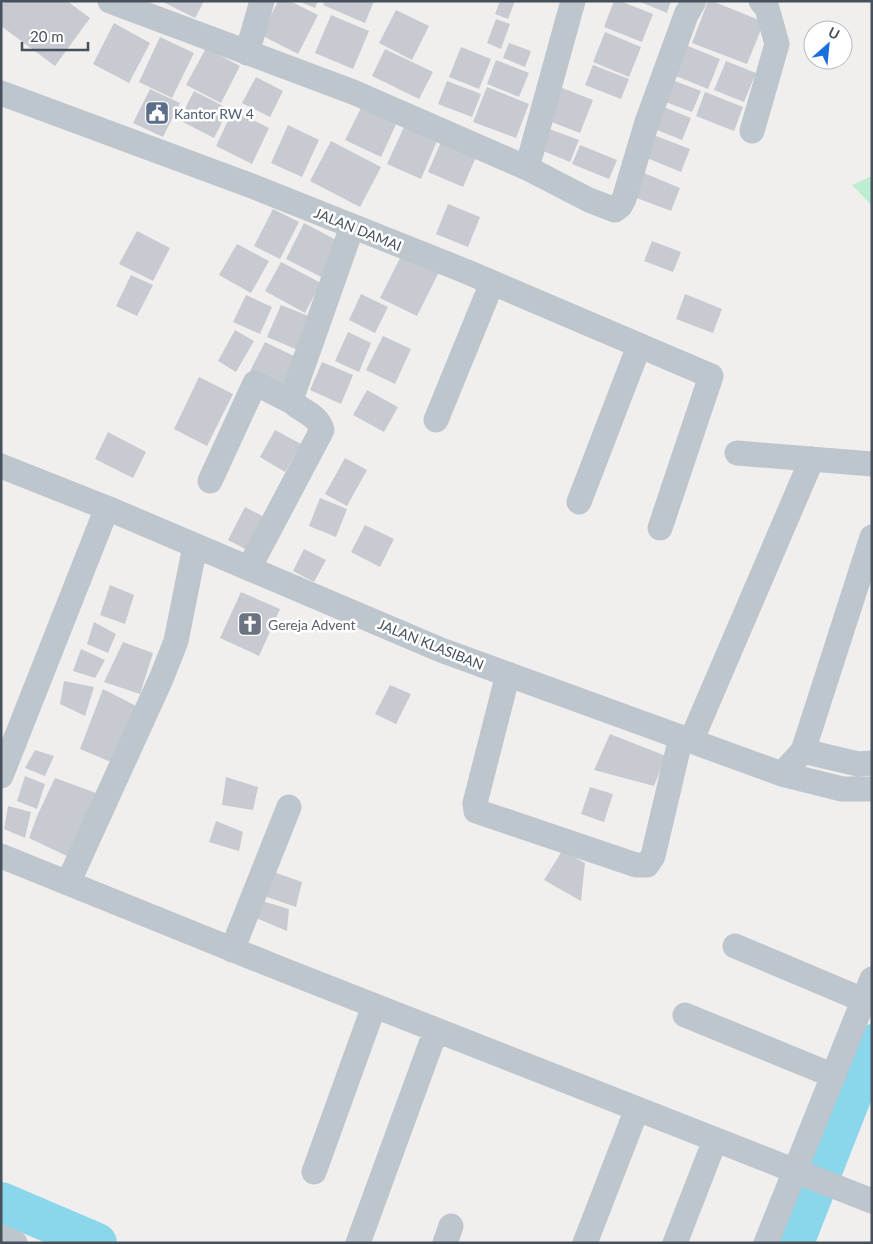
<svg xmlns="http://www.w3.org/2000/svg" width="873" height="1244" font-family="Lato,sans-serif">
  <rect width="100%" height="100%" fill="#f1eeee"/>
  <!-- green -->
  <path fill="#bdeed1" d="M872 176V206L852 185Z"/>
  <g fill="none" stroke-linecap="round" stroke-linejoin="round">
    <!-- river -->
    <path stroke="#8ad6eb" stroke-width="40" d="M1 1202 97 1243
      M794 1243 872 1044"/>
  </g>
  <!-- building -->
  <path fill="#c8cad1" d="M5 1H67L90 18 55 66 1 26V6Z
    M161 1H204L195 18Z
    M278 1H290L318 15 298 54 261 35Z
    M298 1H318L315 8Z
    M325 1H374L365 23 323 5Z
    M500 1H515L508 19 495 14Z
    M614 1H620L653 14 642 42 604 27Z
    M638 1H671L667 13Z
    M708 1H712L764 22 747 64 692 43Z
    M396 10 429 26 412 60 379 43Z
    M331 15 369 31 353 69 315 53Z
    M496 19 510 24 501 49 487 43Z
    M114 23 150 43 129 83 93 64Z
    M605 32 641 47 629 77 593 62Z
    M160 37 194 53 172 98 139 82Z
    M509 43 531 51 525 67 503 58Z
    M683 44 720 59 708 89 671 74Z
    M461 47 491 59 479 89 449 77Z
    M206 48 240 66 221 103 186 85Z
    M385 49 433 72 419 99 372 76Z
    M496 60 529 73 519 97 487 84Z
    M726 61 756 73 744 102 714 90Z
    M593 65 629 79 621 99 585 85Z
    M256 77 283 91 270 117 242 103Z
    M667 78 701 91 692 112 658 99Z
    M447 81 481 94 472 117 438 104Z
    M557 86 593 100 580 133 544 119Z
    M487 87 529 104 516 138 473 122Z
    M150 89 180 103 163 137 133 123Z
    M194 91 229 109 214 138 179 120Z
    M705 92 743 107 734 131 696 116Z
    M364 102 399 118 381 157 345 140Z
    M656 104 691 118 682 140 647 126Z
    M233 110 269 128 252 164 216 146Z
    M288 125 319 140 302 177 271 163Z
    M404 127 437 141 421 179 387 164Z
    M544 127 579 140 570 162 536 148Z
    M651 134 690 149 681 172 642 156Z
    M444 135 479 150 463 187 428 172Z
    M331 141 381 167 360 207 310 181Z
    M580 145 617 160 609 179 572 164Z
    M644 173 680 188 671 211 634 197Z
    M448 204 480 217 468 247 436 234Z
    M273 209 299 222 280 259 254 246Z
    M304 223 340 242 321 277 286 259Z
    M137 231 170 248 153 281 119 264Z
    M652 241 681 252 673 272 644 261Z
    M237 244 269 261 251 293 219 275Z
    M403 252 440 270 417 316 380 298Z
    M281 262 321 283 305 313 265 291Z
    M131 275 153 285 137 316 116 306Z
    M361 294 388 307 375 333 349 320Z
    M685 294 722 309 713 333 676 319Z
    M246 295 272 307 260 334 233 322Z
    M281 305 311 317 298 350 267 337Z
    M235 330 254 341 236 372 218 361Z
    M348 332 371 343 359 372 335 361Z
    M383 336 411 349 395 384 366 370Z
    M265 342 300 359 285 389 250 371Z
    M322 362 353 375 341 404 310 390Z
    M199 377 233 394 207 446 174 429Z
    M367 390 398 407 384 432 353 415Z
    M275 430 301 444 285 472 260 457Z
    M108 432 146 452 133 478 95 459Z
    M345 458 367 470 347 506 325 494Z
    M320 498 347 509 336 537 309 526Z
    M245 507 274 522 257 555 228 540Z
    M365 525 394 539 380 567 351 552Z
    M304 549 326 560 314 582 293 571Z
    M110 585 134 595 125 624 100 615Z
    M241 592 280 609 259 656 220 638Z
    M94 622 116 634 108 653 87 644Z
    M123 642 153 653 140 694 104 682Z
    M81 649 105 660 95 678 73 671Z
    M64 681 94 687 85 716 60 704Z
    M390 685 411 694 396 724 375 714Z
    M103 689 140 708 118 765 80 749Z
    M610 734 666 756 654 786 594 770Z
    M35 750 54 756 45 776 25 768Z
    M25 776 45 784 37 809 17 801Z
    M226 777 258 787 253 810 222 805Z
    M55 778 96 793 71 858 29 838 37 816Z
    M590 787 613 794 604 822 581 814Z
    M8 806 31 812 25 838 4 829Z
    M216 821 243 832 239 851 209 842Z
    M562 851 585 863 581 901 544 880Z
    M268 870 302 882 296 907 261 895Z
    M262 901 289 909 287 931 256 918Z"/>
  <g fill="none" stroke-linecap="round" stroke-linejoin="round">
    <!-- minor -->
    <path stroke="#bdc6cd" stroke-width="25" d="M110 1 353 92 527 168 589 200 615 210 620 206 624 199 647 122 686 15 694 1
      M247 53 262 1
      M1 93 252 186 465 271 711 376 660 528
      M752 131 777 44 767 8 761 1
      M527 168 573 1
      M436 420 492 283
      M737 453 872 464
      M1 466 107 508 441 650 782 774 842 789H872
      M210 481 255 383 292 402
      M579 502 639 346
      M249 568 322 430C318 415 303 412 292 402L294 391 352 227
      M508 674 475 803 476 811 636 865H647L653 856 681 737
      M691 741 812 459
      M803 751 858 764 872 763
      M782 774 803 751 872 537
      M1 776 107 508
      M1 856 281 969 872 1201
      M68 883 161 679 176 641 195 546
      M735 946 863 1000
      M232 950 289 807
      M685 1015 834 1076
      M314 1172 374 1006
      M1 1237 15 1243
      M358 1243 436 1030
      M445 1243 451 1226
      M585 1243 637 1109
      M675 1243 715 1140
      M766 1243 872 979"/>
  </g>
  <!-- icons -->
  <defs>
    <symbol id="civic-square" viewBox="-11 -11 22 22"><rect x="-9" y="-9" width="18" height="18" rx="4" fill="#5c6f8a" stroke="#fff"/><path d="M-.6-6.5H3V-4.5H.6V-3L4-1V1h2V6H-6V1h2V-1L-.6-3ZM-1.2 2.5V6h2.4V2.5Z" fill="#fff"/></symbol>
    <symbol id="church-square" viewBox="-11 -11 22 22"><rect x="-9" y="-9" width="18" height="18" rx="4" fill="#6b7280" stroke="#fff"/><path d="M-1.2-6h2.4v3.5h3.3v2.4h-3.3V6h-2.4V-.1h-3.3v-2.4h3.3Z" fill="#fff"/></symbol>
  </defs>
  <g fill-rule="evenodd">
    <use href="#civic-square" x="143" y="99" width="28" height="28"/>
    <use href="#church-square" x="236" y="610" width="28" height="28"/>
  </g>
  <g text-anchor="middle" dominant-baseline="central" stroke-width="5" stroke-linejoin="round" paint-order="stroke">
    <!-- service labels -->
    <g font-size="14" fill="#4e5e75" stroke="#fff" text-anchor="start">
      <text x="174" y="113">Kantor RW 4</text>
    </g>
    <!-- street labels -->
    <g font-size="14" fill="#47515c" stroke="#fff">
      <text transform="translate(358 229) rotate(22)">JALAN DAMAI</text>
      <text transform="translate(431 644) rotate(22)">JALAN KLASIBAN</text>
    </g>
    <!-- worship labels -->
    <g font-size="14" fill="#5b616d" stroke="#fff" text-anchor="start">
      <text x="268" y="624">Gereja Advent</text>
    </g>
  </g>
  <!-- border -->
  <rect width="873" height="1244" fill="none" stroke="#47515c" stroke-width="5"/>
  <!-- north arrow -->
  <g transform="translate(828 45) rotate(27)"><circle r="24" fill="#ffffff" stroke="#b5b9be"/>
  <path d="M0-4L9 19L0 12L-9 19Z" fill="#1b6ede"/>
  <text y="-8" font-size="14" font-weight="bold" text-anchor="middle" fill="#47515c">U</text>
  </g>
  <!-- scale -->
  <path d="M22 42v8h66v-8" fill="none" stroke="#47515c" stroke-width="2.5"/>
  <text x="30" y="42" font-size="15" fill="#47515c" stroke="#ffffff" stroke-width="4" paint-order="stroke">20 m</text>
</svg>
